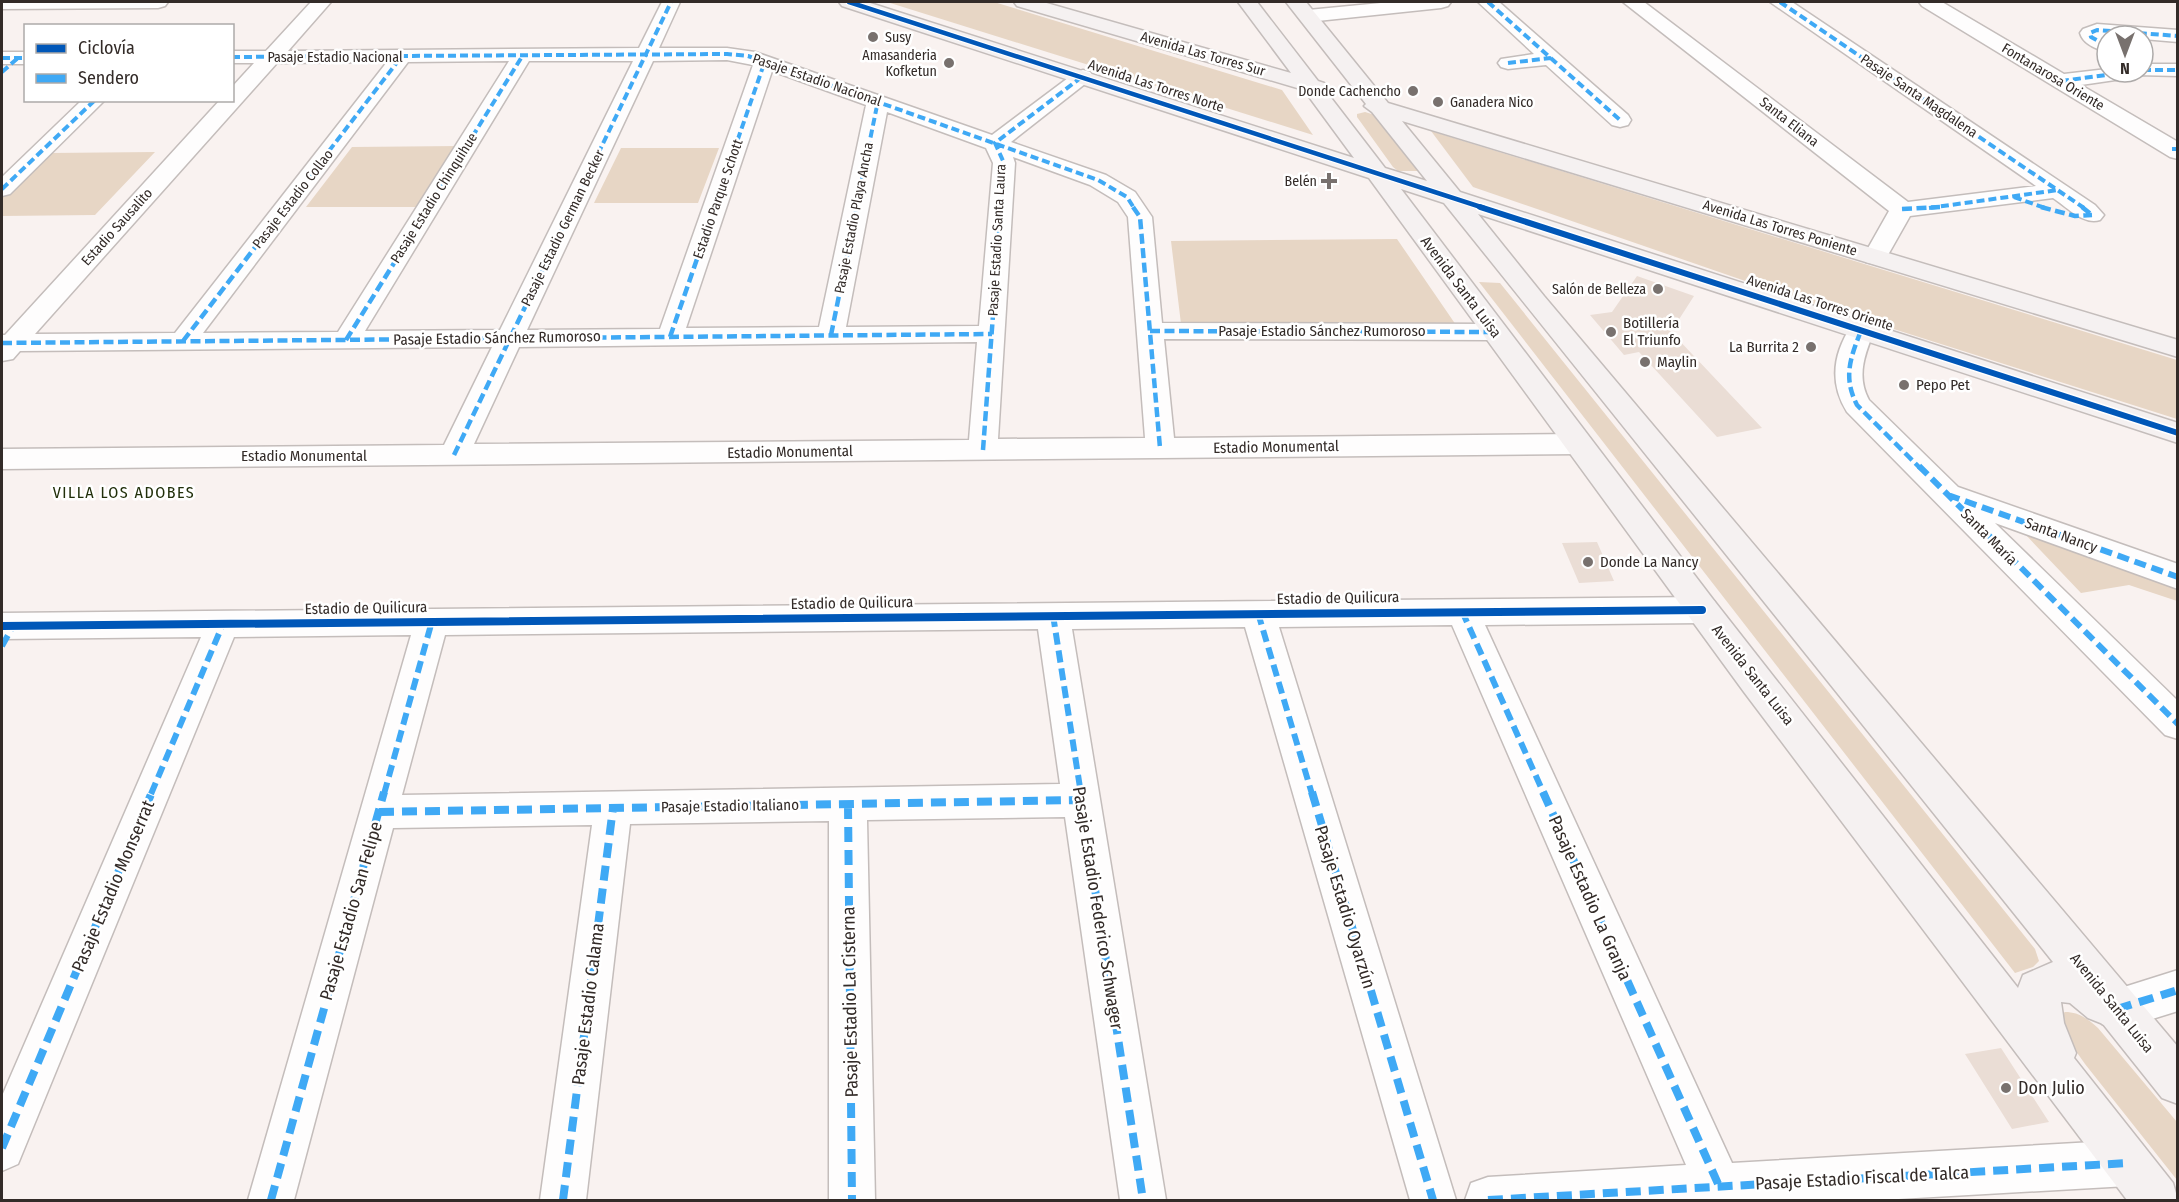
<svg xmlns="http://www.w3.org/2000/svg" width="2179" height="1202" font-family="'Fira Sans Condensed',sans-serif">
  <rect width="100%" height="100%" fill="#f9f2f0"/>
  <!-- green -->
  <path fill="#e7d6c5" d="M887 2H994L1282 90 1313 135Z
    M1365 112 1375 115 1421 171H1398L1393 167 1357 117V114Z
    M1431 131 2177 360V419L1780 293 1473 187Z
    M458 146 419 207H306L352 147Z
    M621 148H719L698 203H594Z
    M155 152 95 215 2 216V197L49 153Z
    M1397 239 1456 325 1181 324 1171 241Z
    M1479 282 1500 283 2035 949 2039 961 2033 967 2015 973Z
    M2025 534 2177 589V601L2129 585 2081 593Z
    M2065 1012C2079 1012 2088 1019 2098 1028L2177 1122V1180L2085 1064 2059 1027 2060 1015Z"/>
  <!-- building -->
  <path fill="#eaddd5" d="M1637 276 1694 296 1676 324 1658 318 1762 428 1717 437 1639 352 1624 355 1590 315 1612 312Z
    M1597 542 1614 581 1579 583 1562 543Z
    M2001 1048 2049 1122 2012 1129 1965 1054Z"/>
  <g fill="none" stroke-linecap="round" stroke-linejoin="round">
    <defs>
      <path id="street" d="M2 2H168L165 6 158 8 2 9Z
        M311 2H331L288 51 639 48 662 2H680L659 48H727L755 52 992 135 1076 72 1083 70 1090 72 1093 76 1090 80 1011 142 1106 175 1135 192 1152 217 1162 323 1494 324 1503 326 1507 332 1503 338 1494 340 1164 339 1174 438 1578 434 1588 437 1593 444 1588 451 1578 454 2 469V449L444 445 492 347 20 351 13 359 2 361V335H5L220 100H232V87L254 63H232V51H266ZM727 60 753 65 660 329 527 330 653 61ZM509 61 338 332 203 333 408 62ZM529 61H633L500 330 365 331ZM387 62 175 333 35 334 277 63ZM772 71 866 105 819 327 686 328ZM887 112 986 148 993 163 979 326 846 327ZM1013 157 1090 185 1118 202 1128 217 1145 438 998 439 1015 163ZM977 342 969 440 474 444 519 347Z
        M1391 2H1451L1448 6 1441 8 1308 22 1301 20 1298 16 1301 12 1308 10Z
        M1478 2H1499L1628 115 1631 120 1628 125 1620 127 1612 125 1546 65 1508 69 1501 67 1498 63 1501 59 1534 54Z
        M1623 2H1644L1908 202 2036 186 1770 2H1792L2095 205 2104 215 2100 220C2083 225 2068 208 2053 198L1910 216 1884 262 1875 264 1866 262 1863 257 1889 211Z
        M1919 2H1942L2064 74 2107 69V72H2143V64H2178V76L2137 75 2129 78 2081 85 2178 142V159L2170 157 1922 6Z
        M2097 24 2178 30V42L2143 39V36H2105L2107 38V52C2096 49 2083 44 2080 33L2083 29Z
        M2 52H26V64H2Z
        M82 100H105L10 194 2 196V177Z
        M1861 323 1870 325 1874 331C1865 354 1856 376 1869 400L1958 487 2178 564V589L1995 523 2178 701V739L2165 735 1847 412C1829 383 1833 353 1852 325Z
        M1702 597 1714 601 1719 610 1714 619 1702 623 1485 625 1732 1163 2128 1140 2144 1147 2151 1163 2144 1179 2128 1186 1881 1200H1465L1471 1183 1488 1177 1686 1165 1452 625 1279 627 1456 1200H1410L1245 627 1072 629 1166 1200H1120L1065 817 867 820 875 1200H829V821L630 824 586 1200H540L592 825 393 828 294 1200H248L411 635 234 637 18 1164 2 1171V1096L201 637 2 639V613ZM1038 629 1060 784 402 795 445 635Z
        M2178 970V1011L2117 1030 2102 1024 2096 1009 2102 994Z"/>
      <path id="secondary" d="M839 2H867L1354 158 1304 90 1017 6 1014 2H1043L1291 73 1238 2H1257L1318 81 1324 83 1328 87 1325 90 1385 168 1427 181 1372 112 1364 106 1366 104 1286 2H1306L1388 103 2178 340V357L1402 121 1460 192 2178 423V443L1478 214 1544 296 2178 1047V1104L2162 1098 2103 1024 2088 1018 2070 1003 2061 1002 2064 1023 2076 1053 2074 1058 2173 1183 2178 1200H2127L1744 692 1369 178 842 6ZM1401 189 1444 203 2053 962 2023 975 2018 988 1712 598Z"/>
    </defs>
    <!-- street casing -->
    <use href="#street" stroke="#c4bdbb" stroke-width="3"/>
    <!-- secondary casing -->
    <use href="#secondary" stroke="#c4bdbb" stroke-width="3"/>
    <!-- street -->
    <use href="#street" fill="#fefdfd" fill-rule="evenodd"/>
    <!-- secondary -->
    <use href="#secondary" fill="#f5f1f1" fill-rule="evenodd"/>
    <!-- quiet-far3 -->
    <path stroke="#3fa9f5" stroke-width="4" stroke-dasharray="8 4" stroke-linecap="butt" d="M1488 2 1620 120
      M1780 2 2084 208
      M2107 46 2091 37 2090 33 2097 30 2178 36
      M232 57 727 54 748 56 1098 180 1127 197 1134 208
      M2 58H26
      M1508 63 1551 58
      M2143 70H2178
      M2 72 18 58
      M2061 81 2129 72
      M2172 149H2178
      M2 189 95 100
      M2014 197 2045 208
      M285 208 402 56
      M428 208 523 55
      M572 208 671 2
      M714 208 765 61
      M856 208 878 101
      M1001 208 1004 163 995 143 1083 76
      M1929 208 2058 190"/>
    <!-- quiet-far2 -->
    <path stroke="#3fa9f5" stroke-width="4.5" stroke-dasharray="10 4.5" stroke-linecap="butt" d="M1133 207 1140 217 1160 448
      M2041 207 2075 216 2092 215
      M2082 207 2092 215
      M1902 209 1940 207
      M1150 331 1494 332
      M1861 331C1850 358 1843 378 1857 405L1920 468
      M831 335 857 207
      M670 337 715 207
      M346 340 429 207
      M183 341 286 207
      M2 343 992 334
      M983 450 1001 207
      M454 455 573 207"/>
    <!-- quiet-far1 -->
    <path stroke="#3fa9f5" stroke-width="6" stroke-dasharray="12 6" stroke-linecap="butt" d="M1919 466 2178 724
      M1948 495 2178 577
      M1462 611 1544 794
      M1258 613 1312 794
      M1053 615 1081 794
      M2 646 13 626
      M151 794 223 624
      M384 794 432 621"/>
    <!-- quiet -->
    <path stroke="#3fa9f5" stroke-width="8" stroke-dasharray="15 8" stroke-linecap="butt" d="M1080 792 1143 1200
      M1312 792 1433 1200
      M1543 792 1719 1186
      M848 804 852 1200
      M379 812 1082 800
      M2117 1009 2178 990
      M2 1148 152 792
      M271 1200 384 792
      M563 1200 613 808
      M1488 1200 2128 1163"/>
    <defs>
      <path id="cycleway-far2" d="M849 2 1484 208"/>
      <path id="cycleway-far1" d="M1480 207 2178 433"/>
      <path id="cycleway" d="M2 626 1702 610"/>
    </defs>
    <!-- cycleway-far2 casing -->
    <use href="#cycleway-far2" stroke="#fff" stroke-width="7"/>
    <!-- cycleway-far1 casing -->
    <use href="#cycleway-far1" stroke="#fff" stroke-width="9"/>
    <!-- cycleway casing -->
    <use href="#cycleway" stroke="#fff" stroke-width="11"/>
    <!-- cycleway-far2 -->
    <use href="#cycleway-far2" stroke="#0057b8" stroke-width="4.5"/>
    <!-- cycleway-far1 -->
    <use href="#cycleway-far1" stroke="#0057b8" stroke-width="6"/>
    <!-- cycleway -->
    <use href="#cycleway" stroke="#0057b8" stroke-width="8"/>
  </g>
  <!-- markers -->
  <g fill="#78716e" stroke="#fff" stroke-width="2">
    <circle cx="873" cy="37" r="6"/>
    <circle cx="949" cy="63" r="6"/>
    <circle cx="1413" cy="91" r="6"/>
    <circle cx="1438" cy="102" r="6"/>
    <path d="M1326 172h6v6h6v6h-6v6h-6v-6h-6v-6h6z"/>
    <circle cx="1658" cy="289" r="6"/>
    <circle cx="1611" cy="332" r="6"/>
    <circle cx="1811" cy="347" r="6"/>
    <circle cx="1645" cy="362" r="6"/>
    <circle cx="1904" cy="385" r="6"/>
    <circle cx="1588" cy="562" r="6"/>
    <circle cx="2006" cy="1088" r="6"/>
  </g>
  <g text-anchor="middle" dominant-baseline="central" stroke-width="5" stroke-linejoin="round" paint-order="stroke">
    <!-- far-poi labels -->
    <g font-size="14" fill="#332b28" stroke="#fff" text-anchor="end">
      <text x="885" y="37" text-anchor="start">Susy</text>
      <text x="937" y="55">Amasanderia<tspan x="937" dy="16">Kofketun</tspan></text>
      <text x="1401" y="91">Donde Cachencho</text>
      <text x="1450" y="102" text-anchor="start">Ganadera Nico</text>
      <text x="1317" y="181">Belén</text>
      <text x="1646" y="289">Salón de Belleza</text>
    </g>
    <!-- far-street labels -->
    <g font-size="14" fill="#332b28" stroke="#fff">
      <text transform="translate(1203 54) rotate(16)">Avenida Las Torres Sur</text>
      <text x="335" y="57">Pasaje Estadio Nacional</text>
      <text transform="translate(2053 77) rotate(31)">Fontanarosa Oriente</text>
      <text transform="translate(817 80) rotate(19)">Pasaje Estadio Nacional</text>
      <text transform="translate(1156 86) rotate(18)">Avenida Las Torres Norte</text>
      <text transform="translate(1919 96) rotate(34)">Pasaje Santa Magdalena</text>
      <text transform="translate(1789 122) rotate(38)">Santa Eliana</text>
      <text transform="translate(434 198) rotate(-58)">Pasaje Estadio Chinquihue</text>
      <text transform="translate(293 199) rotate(-52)">Pasaje Estadio Collao</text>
      <text transform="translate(718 199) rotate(-71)">Estadio Parque Schott</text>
      <text transform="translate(854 218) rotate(-79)">Pasaje Estadio Playa Ancha</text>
      <text transform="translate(117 227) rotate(-48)">Estadio Sausalito</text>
      <text transform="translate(563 228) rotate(-64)">Pasaje Estadio German Becker</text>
      <text transform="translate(1780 228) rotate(17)">Avenida Las Torres Poniente</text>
      <text transform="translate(997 240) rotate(-87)">Pasaje Estadio Santa Laura</text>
      <text transform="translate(1820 303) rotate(18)">Avenida Las Torres Oriente</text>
    </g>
    <!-- street labels -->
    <g font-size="15" fill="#332b28" stroke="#fff">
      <text transform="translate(1461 287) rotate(53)">Avenida Santa Luisa</text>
      <text x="1322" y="331">Pasaje Estadio Sánchez Rumoroso</text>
      <text transform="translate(497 338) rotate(-1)">Pasaje Estadio Sánchez Rumoroso</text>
      <text transform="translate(1276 447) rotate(-1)">Estadio Monumental</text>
      <text transform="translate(790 452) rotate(-1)">Estadio Monumental</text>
      <text x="304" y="456">Estadio Monumental</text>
      <text transform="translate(2061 535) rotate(20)">Santa Nancy</text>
      <text transform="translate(1989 537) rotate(45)">Santa María</text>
      <text transform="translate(1338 598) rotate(-1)">Estadio de Quilicura</text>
      <text transform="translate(852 603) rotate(-1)">Estadio de Quilicura</text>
      <text transform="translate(366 608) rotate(-1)">Estadio de Quilicura</text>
      <text transform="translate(1753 675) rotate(52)">Avenida Santa Luisa</text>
      <text transform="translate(730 806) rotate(-1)">Pasaje Estadio Italiano</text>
      <text transform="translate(2112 1003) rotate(51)">Avenida Santa Luisa</text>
    </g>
    <!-- poi labels -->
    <g font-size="15" fill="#332b28" stroke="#fff" text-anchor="start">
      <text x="1623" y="323">Botillería<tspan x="1623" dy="17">El Triunfo</tspan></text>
      <text x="1799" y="347" text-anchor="end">La Burrita 2</text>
      <text x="1657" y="362">Maylin</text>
      <text x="1916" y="385">Pepo Pet</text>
      <text x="1600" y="562">Donde La Nancy</text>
    </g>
    <!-- neighbourhood labels -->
    <g font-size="16" letter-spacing="1.5" fill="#212f0a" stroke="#fff">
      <text x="124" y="492">VILLA LOS ADOBES</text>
    </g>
    <!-- near-street labels -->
    <g font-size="18" fill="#332b28" stroke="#fff">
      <text transform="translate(113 886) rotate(-67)">Pasaje Estadio Monserrat</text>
      <text transform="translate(1590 898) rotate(66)">Pasaje Estadio La Granja</text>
      <text transform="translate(1345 907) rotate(73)">Pasaje Estadio Oyarzún</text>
      <text transform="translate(1098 908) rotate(81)">Pasaje Estadio Federico Schwager</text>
      <text transform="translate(351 911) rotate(-74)">Pasaje Estadio San Felipe</text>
      <text transform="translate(850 1002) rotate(-91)">Pasaje Estadio La Cisterna</text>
      <text transform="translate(588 1004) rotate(-83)">Pasaje Estadio Calama</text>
      <text transform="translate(1862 1178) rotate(-3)">Pasaje Estadio Fiscal de Talca</text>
    </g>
    <!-- near-poi labels -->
    <g font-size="18" fill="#332b28" stroke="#fff" text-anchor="start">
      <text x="2018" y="1088">Don Julio</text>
    </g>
  </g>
  <!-- border -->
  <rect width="2179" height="1202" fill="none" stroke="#332b28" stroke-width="6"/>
  <!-- legend -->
  <rect x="24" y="24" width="210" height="78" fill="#ffffff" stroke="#adaaa9" stroke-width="1.5"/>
  <rect x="36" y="44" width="30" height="9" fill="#0057b8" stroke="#adaaa9" stroke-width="1.5"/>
  <text x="78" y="54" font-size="18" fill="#332b28">Ciclovía</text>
  <rect x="36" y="74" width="30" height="9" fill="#3fa9f5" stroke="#adaaa9" stroke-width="1.5"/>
  <text x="78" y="84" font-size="18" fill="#332b28">Sendero</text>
  <!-- north arrow -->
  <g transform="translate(2125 54) rotate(180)"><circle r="28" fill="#ffffff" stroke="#adaaa9" stroke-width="1.5"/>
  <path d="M0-4.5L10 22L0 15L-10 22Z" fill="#78716e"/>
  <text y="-9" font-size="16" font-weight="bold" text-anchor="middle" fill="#332b28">N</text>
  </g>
</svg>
